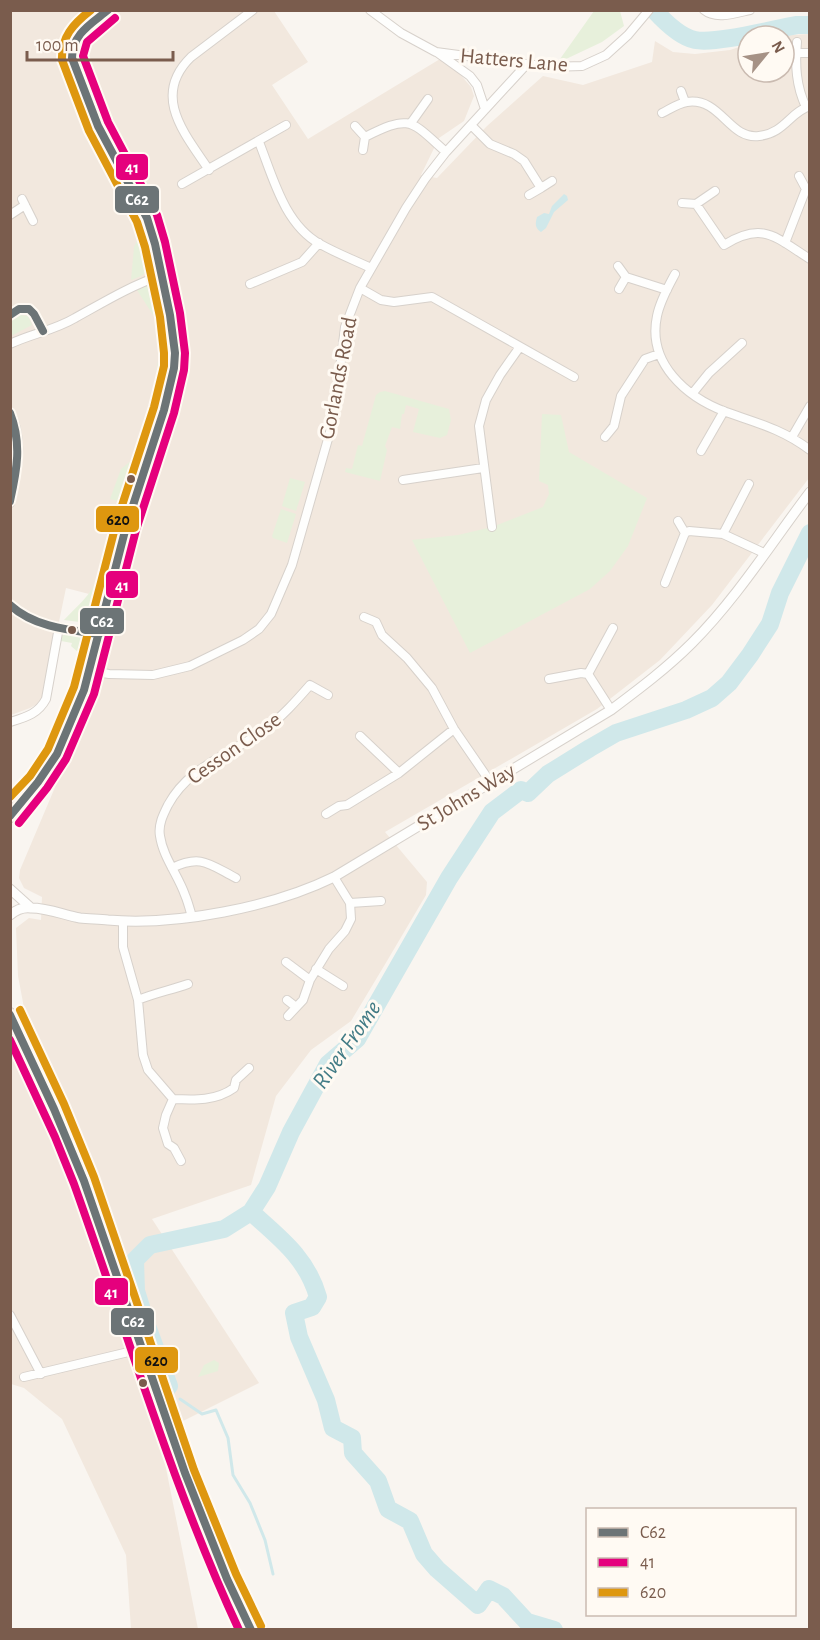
<svg xmlns="http://www.w3.org/2000/svg" width="820" height="1640" font-family="'Alegreya Sans',sans-serif">
  <rect width="100%" height="100%" fill="#f9f5f0"/>
  <!-- residential -->
  <path fill="#f2e8de" d="M11 11H274L308 62 272 85 308 139 440 59 459 73 471 87 474 96 464 121 439 138 421 175 437 178 487 126 543 76 583 85 652 62 655 41 673 52 695 54 730 50 748 44V72H784V36H777L809 34V478L712 605 660 660 597 709 385 832 427 882 426 895 384 966 351 1021 311 1050 276 1096 251 1185 152 1219 259 1383 159 1433 198 1629H131L126 1555 62 1419 24 1388 11 1384 10 1034 21 1054 37 1043 25 1013 18 976 16 928 29 918 41 920 42 897 24 888 19 878 20 870 89 707 105 653 116 601 66 588 44 694 39 703 30 708 11 715Z"/>
  <!-- green -->
  <path fill="#e7f0db" d="M594 11H620L624 26 602 42 566 59H560Z
    M143 228C147 240 157 263 144 274 140 277 135 278 131 280L134 247Z
    M148 282 155 286 158 290 166 335 135 287Z
    M20 315 28 316 32 325 11 336V321Z
    M168 352C173 372 160 402 153 423L145 428 153 397 158 361Z
    M385 391 449 409 451 420 447 435 440 438 413 432 419 409 406 405 404 414H402L400 429 392 427 385 446 387 450 380 481 345 472 346 468 352 469 358 445 362 446 376 395 380 392Z
    M542 414 561 415 569 452 647 498 628 546 610 571 590 589 470 653 412 540 458 535 492 527 543 507 549 494 548 485 539 481Z
    M135 458 139 464 137 468 134 467 131 473 135 477 127 501H120Z
    M132 460 118 501 110 499 121 469Z
    M290 478 305 482 296 511 282 506Z
    M281 509 296 514 287 543 273 538 272 536Z
    M102 569 108 573 96 616 87 623 64 620C83 600 90 597 102 569Z
    M68 631C88 635 92 640 87 660L71 646 72 643 61 641 62 636Z
    M214 1360 219 1363 218 1371 198 1377 204 1365Z"/>
  <!-- water -->
  <path fill="#d0e8ea" d="M564 194 567 196 568 200 554 212 546 228 541 232C535 228 535 224 537 217L544 213 549 214 552 206Z"/>
  <g fill="none" stroke-linecap="round" stroke-linejoin="round">
    <!-- stream -->
    <path stroke="#d0e8ea" stroke-width="3" d="M169 1386 173 1393
      M180 1399 202 1414 216 1410 228 1438 233 1475 250 1503 265 1540 273 1574"/>
    <!-- river -->
    <path stroke="#d0e8ea" stroke-width="18" d="M654 10C664 21 680 37 695 40 717 44 773 29 797 25H810
      M169 1386 146 1323 136 1291 135 1260 150 1245 224 1229 251 1212
      M554 1630 527 1622 503 1596 489 1589 478 1605 437 1569 424 1554 410 1521 388 1509 378 1481 353 1453 352 1438 333 1428 326 1400 299 1337 294 1313 312 1307 318 1297C307 1258 280 1238 251 1212L267 1187 291 1132 328 1064 357 1039 449 878 492 812 521 790 528 793 548 774 590 748 616 733 686 710 712 698 729 683 750 655 770 624 780 593 810 533"/>
    <defs>
      <path id="minor" d="M370 10 401 33 436 52 549 67 582 66 606 55 628 35 649 10
        M704 10C716 20 736 13 750 10
        M797 42C795 65 796 86 806 107
        M438 53 470 76 477 85 485 109
        M796 53H810
        M681 91 685 102
        M662 113C670 109 679 103 687 102 721 97 729 140 759 136 785 133 790 112 810 106
        M411 123 428 99
        M471 125 490 144 514 154 524 161 541 188 552 181
        M355 126 365 137
        M259 142C273 177 284 224 320 244 336 253 354 260 371 268
        M363 150 365 137C411 114 410 120 446 152
        M209 170C185 134 151 96 191 57L253 10
        M182 184 286 125
        M529 195 541 188
        M22 199 33 221
        M682 203 696 204 715 191
        M696 204 724 245C763 221 775 237 810 259
        M10 215 25 205
        M785 243 806 189 799 176
        M618 266 626 277 619 289
        M675 274C668 287 660 301 657 316 647 363 686 397 726 412 757 423 782 429 810 450
        M626 277 667 290
        M250 284 302 262 319 243
        M360 288 381 300 394 302 432 297 574 377
        M10 315 19 309H29L34 314 43 331
        M10 344C31 334 55 330 75 318 104 302 130 286 162 275
        M692 394 709 373 742 343
        M10 412C25 442 16 472 10 503
        M605 437 614 426 621 396 645 359 659 354
        M792 437 810 406
        M701 451 724 411
        M403 480 483 468
        M678 521 685 533
        M492 527 479 426 486 400 500 375 519 348
        M723 534 749 484
        M665 583 685 533 689 531 723 534 764 553
        M10 605C28 626 73 630 99 634
        M364 617 376 622 382 635 407 658 432 688 454 729 491 783
        M90 671 109 674 153 675 190 666 243 640 259 629 271 614 292 565 334 418 345 327 360 288 406 208 425 179 446 152 526 65
        M588 674 613 628
        M549 679 581 673 588 674 611 710
        M10 722C26 717 38 714 46 699L59 627
        M360 736 399 773
        M326 814 339 806 347 805 399 773 454 729
        M172 868C201 854 209 864 236 878
        M350 903 381 901
        M192 917C190 910 188 902 185 895 178 875 163 857 160 836 158 825 163 815 168 805 189 766 230 755 264 730 282 717 296 701 310 685L328 695
        M123 921V947L138 1000 143 1055 148 1070 173 1099C195 1100 216 1101 234 1088L236 1080 249 1068
        M286 962 310 980
        M316 969 343 986
        M138 1000C155 993 171 990 188 984
        M287 1000 296 1007
        M288 1016 303 1000 310 980 329 949 345 931 351 919 350 903 334 877
        M173 1099 166 1115 163 1128 168 1144 174 1148 181 1161
        M10 1315 41 1374
        M24 1377 141 1349"/>
      <path id="tertiary" d="M10 889 30 907
        M10 915C16 910 24 907 31 908 48 908 64 915 80 918 89 919 99 919 108 920 176 926 273 907 334 877L611 710C639 689 667 668 692 643 737 598 772 542 810 492"/>
      <path id="secondary" d="M10 817 17 806 38 782 57 754 84 690 126 527 164 410 174 368 175 353 170 315 155 244 147 218 98 126 72 58C69 35 93 23 109 10"/>
      <path id="primary" d="M10 1014C39 1077 71 1140 93 1205 144 1347 183 1494 251 1630"/>
    </defs>
    <!-- minor casing -->
    <use href="#minor" stroke="#d7d1cb" stroke-width="10"/>
    <!-- tertiary casing -->
    <use href="#tertiary" stroke="#d7d1cb" stroke-width="11"/>
    <!-- secondary casing -->
    <use href="#secondary" stroke="#d9d2cb" stroke-width="13"/>
    <!-- primary casing -->
    <use href="#primary" stroke="#dad1cc" stroke-width="14"/>
    <!-- minor -->
    <use href="#minor" stroke="#fefefd" stroke-width="8"/>
    <!-- tertiary -->
    <use href="#tertiary" stroke="#fefefd" stroke-width="9"/>
    <!-- secondary -->
    <use href="#secondary" stroke="#fefefd" stroke-width="10"/>
    <!-- primary -->
    <use href="#primary" stroke="#f3eee8" stroke-width="12"/>
    <defs>
      <path id="bus-1" d="M10 315 19 309H29L34 314 43 331
        M10 413C22 443 17 470 10 501
        M10 605C34 627 68 630 99 634
        M10 816 38 782 57 754 84 690 126 527 164 410 174 368 175 353 170 315 155 244 147 218 98 126 72 58C72 34 91 24 108 10
        M10 1015 54 1109 84 1181 185 1473 227 1579 251 1630"/>
      <path id="bus-2" d="M19 823 47 788 66 759 94 694 136 530 174 413 184 370 185 353 180 313 165 242 157 215 108 122 83 56 87 42 115 18
        M10 1040 55 1137 74 1184C128 1334 172 1486 239 1630"/>
      <path id="bus-3" d="M10 797 30 776 48 749 74 687 116 524 154 407 164 366V353L160 317 145 247 137 222 89 131 62 60C61 37 73 24 91 10
        M20 1010 64 1104 94 1177 194 1470 236 1574 261 1626"/>
    </defs>
    <!-- bus-1 casing -->
    <use href="#bus-1" stroke="#fffaf3" stroke-width="12"/>
    <!-- bus-2 casing -->
    <use href="#bus-2" stroke="#fffaf3" stroke-width="12"/>
    <!-- bus-3 casing -->
    <use href="#bus-3" stroke="#fffaf3" stroke-width="12"/>
    <!-- bus-1 -->
    <use href="#bus-1" stroke="#6c7476" stroke-width="8"/>
    <!-- bus-2 -->
    <use href="#bus-2" stroke="#e5007d" stroke-width="8"/>
    <!-- bus-3 -->
    <use href="#bus-3" stroke="#de970f" stroke-width="8"/>
  </g>
  <!-- markers -->
  <g fill="#7a5c4d" stroke="#fffaf3" stroke-width="2">
    <circle cx="131" cy="479" r="5"/>
    <circle cx="72" cy="630" r="5"/>
    <circle cx="143" cy="1383" r="5"/>
  </g>
  <g text-anchor="middle" dominant-baseline="central" stroke-width="6" stroke-linejoin="round" paint-order="stroke">
    <!-- street labels -->
    <g font-size="22" fill="#7a5c4d" stroke="#fffaf3">
      <text transform="translate(514 60) rotate(5)">Hatters Lane</text>
      <text transform="translate(338 378) rotate(-79)">Gorlands Road</text>
      <text transform="translate(234 748) rotate(-35)">Cesson Close</text>
      <text transform="translate(466 797) rotate(-31)">St Johns Way</text>
    </g>
    <!-- water labels -->
    <g font-size="24" font-style="italic" fill="#437c86" stroke="#fffaf3">
      <text transform="translate(347 1045) rotate(-55)">River Frome</text>
    </g>
  </g>
  <g stroke="#fffaf3" stroke-width="2">
    <rect x="115" y="153" width="34" height="28" rx="6" fill="#e5007d"/>
    <rect x="114" y="185" width="46" height="29" rx="6" fill="#6c7476"/>
    <rect x="95" y="505" width="45" height="28" rx="6" fill="#de970f"/>
    <rect x="105" y="570" width="34" height="29" rx="6" fill="#e5007d"/>
    <rect x="79" y="607" width="46" height="28" rx="6" fill="#6c7476"/>
    <rect x="94" y="1277" width="35" height="29" rx="6" fill="#e5007d"/>
    <rect x="110" y="1307" width="45" height="29" rx="6" fill="#6c7476"/>
    <rect x="134" y="1346" width="45" height="28" rx="6" fill="#de970f"/>
  </g>
  <g font-size="16" text-anchor="middle" font-weight="bold" fill="#fff">
    <text x="132" y="173">41</text>
    <text x="137" y="205">C62</text>
    <text x="122" y="591">41</text>
    <text x="102" y="627">C62</text>
    <text x="111" y="1298">41</text>
    <text x="133" y="1327">C62</text>
  </g>
  <g font-size="16" text-anchor="middle" font-weight="bold" fill="#111">
    <text x="118" y="525">620</text>
    <text x="156" y="1366">620</text>
  </g>
  <!-- border -->
  <rect width="820" height="1640" fill="none" stroke="#7a5c4d" stroke-width="24"/>
  <!-- legend -->
  <rect x="586" y="1508" width="210" height="108" fill="#fffaf3" stroke="#cabbb1" stroke-width="1.5"/>
  <rect x="598" y="1528" width="30" height="9" fill="#6c7476" stroke="#cabbb1" stroke-width="1.5"/>
  <text x="640" y="1538" font-size="18" fill="#7a5c4d">C62</text>
  <rect x="598" y="1558" width="30" height="9" fill="#e5007d" stroke="#cabbb1" stroke-width="1.5"/>
  <text x="640" y="1568" font-size="18" fill="#7a5c4d">41</text>
  <rect x="598" y="1588" width="30" height="9" fill="#de970f" stroke="#cabbb1" stroke-width="1.5"/>
  <text x="640" y="1598" font-size="18" fill="#7a5c4d">620</text>
  <!-- north arrow -->
  <g transform="translate(766 54) rotate(60)"><circle r="28" fill="#fffaf3" stroke="#cabbb1" stroke-width="1.5"/>
  <path d="M0-4.5L10 22L0 15L-10 22Z" fill="#a69286"/>
  <text y="-9" font-size="16" font-weight="bold" text-anchor="middle" fill="#7a5c4d">N</text>
  </g>
  <!-- scale -->
  <path d="M27 51v9h146v-9" fill="none" stroke="#7a5c4d" stroke-width="3"/>
  <text x="36" y="51" font-size="18" fill="#7a5c4d" stroke="#fffaf3" stroke-width="4.5" paint-order="stroke">100 m</text>
</svg>
